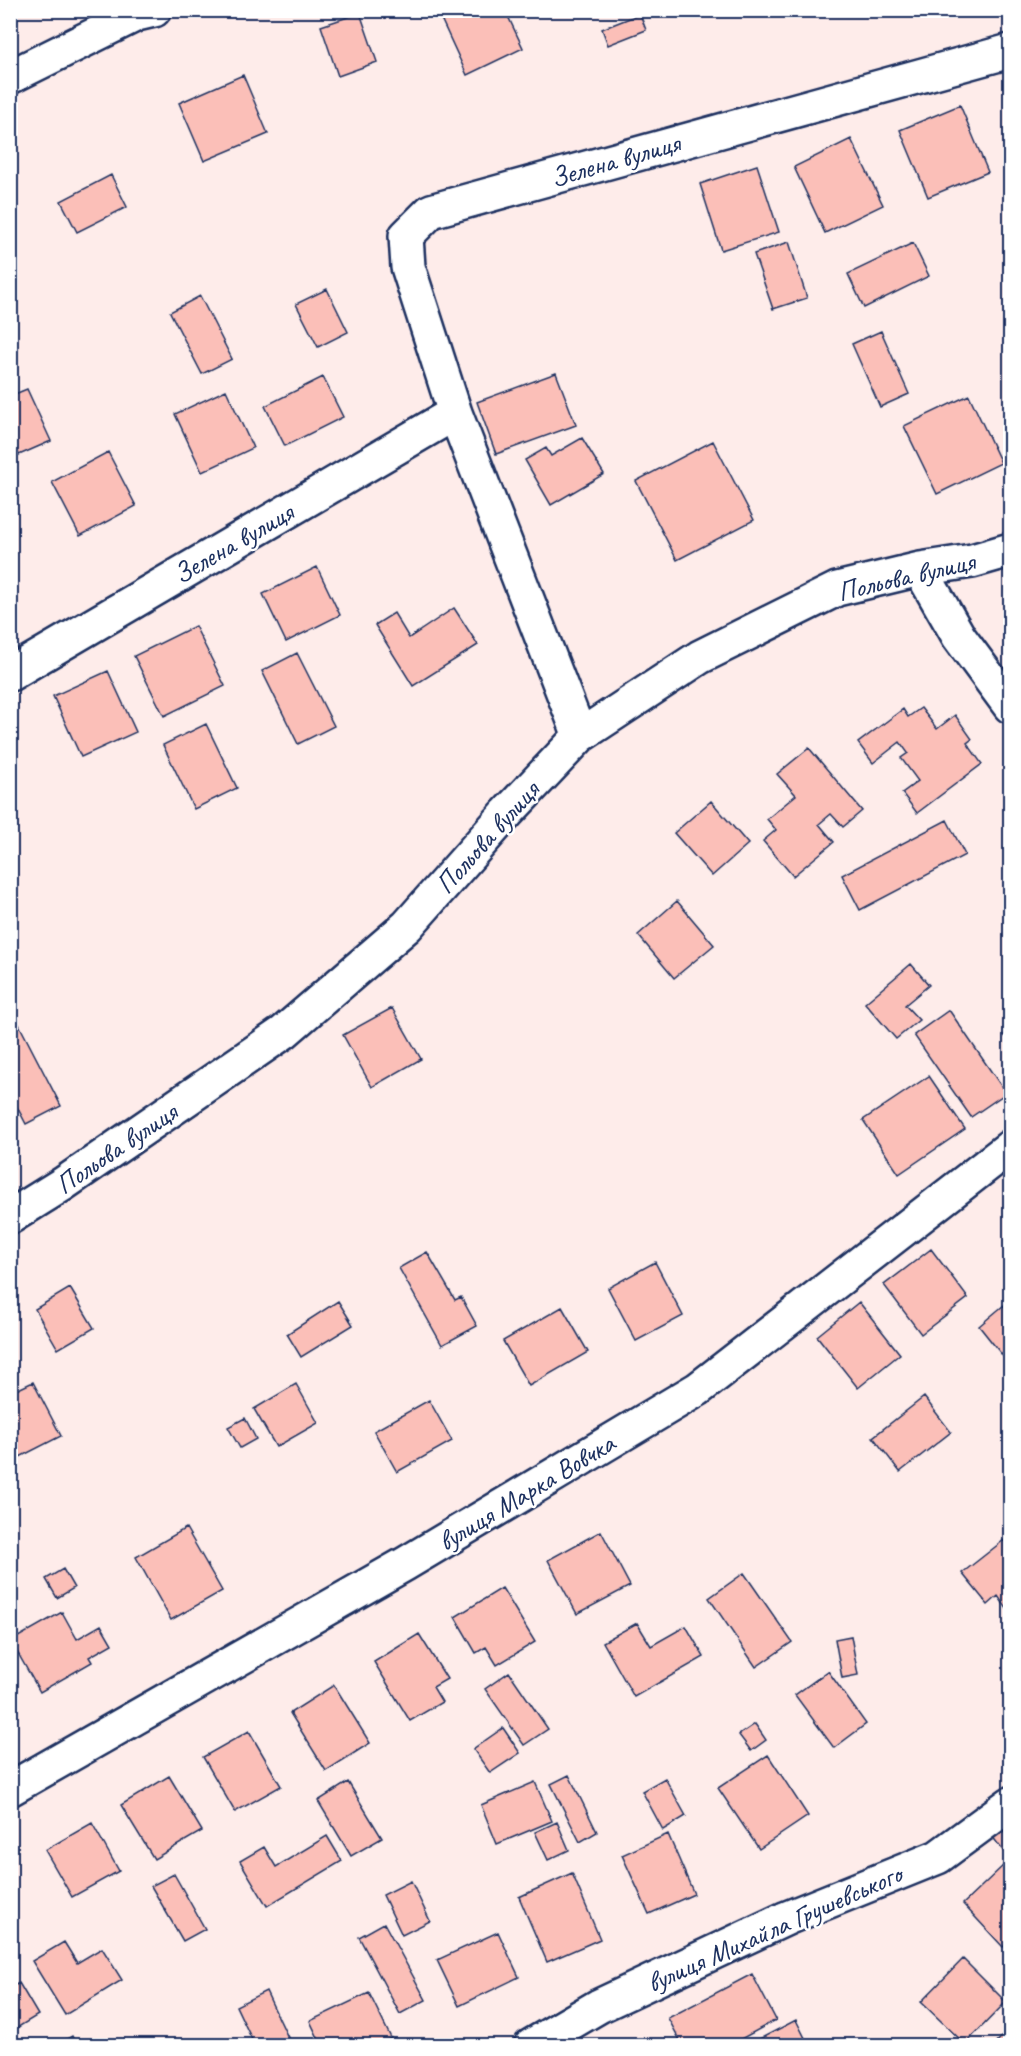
<svg xmlns="http://www.w3.org/2000/svg" width="1021" height="2056" font-family="Caveat,sans-serif">
  <rect width="100%" height="100%" fill="#feecea"/>
  <filter id="ink" filterUnits="userSpaceOnUse"><feTurbulence type="fractalNoise" baseFrequency=".0167" numOctaves="2"/><feDisplacementMap in="SourceGraphic" scale="12" xChannelSelector="R" yChannelSelector="G"/><feConvolveMatrix kernelMatrix="1 2 1 2 8 2 1 2 1" color-interpolation-filters="sRGB"/></filter>
  <g filter="url(#ink)">
    <!-- building -->
    <path fill="#fbbfb8" stroke="#1b2f5e" stroke-width="1.5" d="M437 10H505L523 48 467 75Z
      M360 13 377 62 338 76 321 26Z
      M640 14 646 30 608 45 602 29Z
      M243 75 268 134 204 161 179 103Z
      M960 105 988 172 928 197 900 130Z
      M851 139 883 205 825 233 794 167Z
      M757 165 779 232 721 250 700 184Z
      M111 175 127 207 77 232 61 201Z
      M789 242 807 298 773 309 754 254Z
      M913 243 929 276 864 308 848 274Z
      M327 289 348 332 318 347 296 304Z
      M200 296 232 359 202 374 170 312Z
      M881 331 909 394 880 407 852 344Z
      M556 373 576 425 496 454 477 402Z
      M323 377 343 417 285 446 265 406Z
      M27 389 51 441 19 455 10 437V396Z
      M226 390 253 448 202 472 175 414Z
      M969 395 1001 463 937 494 904 426Z
      M582 438 604 474 551 505 525 460 546 448 551 456Z
      M713 441 754 520 677 560 636 481Z
      M108 452 136 506 80 536 52 482Z
      M317 567 340 615 286 642 263 594Z
      M454 608 478 645 413 686 375 625 394 613 409 638Z
      M195 626 225 686 164 716 134 656Z
      M297 653 334 726 298 744 262 671Z
      M108 671 136 732 81 757 53 696Z
      M921 708 937 729 955 715 972 739 967 743 982 764 917 813 902 793 918 781 901 758 908 753 900 742 873 763 858 743 903 709 908 717Z
      M206 724 237 788 194 809 163 745Z
      M809 748 862 811 843 827 831 814 819 824 834 842 793 876 763 841 776 830 767 819 796 795 777 774Z
      M10 785 17 796 10 800Z
      M711 801 748 844 712 876 674 833Z
      M947 820 965 855 860 910 842 875Z
      M677 901 714 945 674 978 638 935Z
      M911 964 929 985 905 1005 919 1020 896 1039 865 1003Z
      M392 1008 421 1059 372 1087 343 1035Z
      M949 1010 1006 1093 971 1117 914 1035Z
      M12 1011 61 1106 26 1124 15 1103 10 1105V1012Z
      M1010 1029V1042L1004 1035Z
      M929 1076 965 1129 899 1174 863 1120Z
      M931 1249 968 1298 921 1334 884 1285Z
      M427 1252 455 1300 461 1297 477 1326 442 1345 399 1268Z
      M655 1262 683 1316 636 1341 608 1288Z
      M70 1288 94 1328 58 1349 35 1309Z
      M338 1301 353 1325 301 1357 287 1334Z
      M859 1302 900 1354 858 1388 817 1336Z
      M1004 1305 1010 1314V1365L979 1326Z
      M562 1307 588 1352 529 1386 503 1341Z
      M33 1382 61 1436 10 1462V1393Z
      M296 1384 318 1423 276 1447 254 1409Z
      M924 1397 951 1432 900 1472 873 1437Z
      M429 1400 452 1441 397 1472 374 1431Z
      M245 1418 256 1439 240 1448 228 1427Z
      M186 1528 222 1591 171 1620 136 1557Z
      M601 1531 630 1586 577 1614 548 1560Z
      M1004 1540 1010 1549V1613L998 1596 988 1605 962 1573Z
      M63 1569 74 1588 57 1598 46 1579Z
      M744 1573 792 1642 756 1667 709 1598Z
      M502 1588 535 1642 497 1665 486 1647 476 1653 455 1617Z
      M62 1612 77 1639 101 1625 112 1644 89 1657 92 1662 40 1692 11 1641Z
      M637 1623 651 1646 686 1626 704 1657 634 1697 603 1642Z
      M419 1634 447 1679 433 1687 442 1702 410 1721 374 1662Z
      M851 1636 858 1675 842 1678 835 1639Z
      M828 1671 866 1724 834 1748 795 1695Z
      M509 1672 548 1729 524 1745 485 1689Z
      M334 1685 370 1743 326 1771 290 1713Z
      M755 1724 766 1740 751 1751 739 1735Z
      M503 1728 520 1753 490 1773 473 1749Z
      M249 1731 281 1786 235 1812 203 1757Z
      M768 1755 808 1816 759 1849 718 1788Z
      M569 1775 597 1832 580 1842 551 1784Z
      M169 1776 202 1831 154 1859 121 1805Z
      M665 1778 686 1816 663 1830 642 1791Z
      M348 1782 382 1838 351 1856 318 1801Z
      M535 1782 552 1821 497 1844 481 1805Z
      M557 1822 569 1850 548 1860 535 1832Z
      M1010 1822V1860L989 1832Z
      M92 1823 119 1871 72 1897 45 1850Z
      M668 1834 694 1894 649 1914 622 1855Z
      M327 1836 342 1861 267 1906 240 1861 264 1847 276 1867Z
      M1006 1863 1010 1868V1941L1003 1947 963 1904Z
      M572 1873 600 1939 547 1962 519 1897Z
      M174 1874 205 1929 183 1941 151 1886Z
      M411 1881 430 1921 402 1935 383 1895Z
      M384 1923 426 2000 400 2014 359 1937Z
      M498 1932 519 1977 459 2006 437 1960Z
      M64 1942 77 1963 102 1948 122 1980 65 2015 32 1961Z
      M963 1959 1006 2002 965 2044 921 2002Z
      M752 1974 776 2020 728 2046H683L668 2018Z
      M19 1983 38 2015 15 2029 10 2021V1988Z
      M266 1991 292 2046H255L236 2006Z
      M369 1993 391 2038 376 2046H322L310 2021Z
      M796 2020 809 2046H746Z
      M1010 2028V2046H993Z
      M72 2036 77 2046H54Z"/>
    <g fill="none" stroke-linecap="round" stroke-linejoin="round">
      <defs>
        <path id="minor" d="M10 77 137 14 154 10
          M920 569 959 637 1010 706
          M10 674 455 413
          M580 736 455 413 408 267 406 236 431 211 1010 51
          M10 1217 63 1184 284 1032 407 926 507 813 580 736 700 657 837 589 920 569 972 561 1010 550
          M10 1789 405 1564 698 1389 1010 1147
          M531 2046 599 2006 787 1918 938 1857 1010 1804"/>
      </defs>
      <!-- minor casing -->
      <use href="#minor" stroke="#1b2f5e" stroke-width="38"/>
      <!-- minor -->
      <use href="#minor" stroke="#fff" stroke-width="33"/>
    </g>
  </g>
  <g text-anchor="middle" dominant-baseline="central" stroke-width="5" stroke-linejoin="round" paint-order="stroke">
    <!-- street labels -->
    <g font-size="28" fill="#1b2f5e" stroke="#fff">
      <text transform="translate(615 160) rotate(-16)">Зелена вулиця</text>
      <text transform="translate(233 543) rotate(-30)">Зелена вулиця</text>
      <text transform="translate(906 576) rotate(-13)">Польова вулиця</text>
      <text transform="translate(487 837) rotate(-48)">Польова вулиця</text>
      <text transform="translate(116 1148) rotate(-34)">Польова вулиця</text>
      <text transform="translate(526 1492) rotate(-31)">вулиця Марка Вовчка</text>
      <text transform="translate(774 1928) rotate(-24)">вулиця Михайла Грушевського</text>
    </g>
  </g>
  <!-- margin -->
  <rect width="1021" height="2056" fill="none" stroke="#fff" stroke-width="36"/>
  <rect x="18" y="18" width="985" height="2020" fill="none" stroke="#1b2f5e" stroke-width="2" filter="url(#ink)"/>
</svg>
